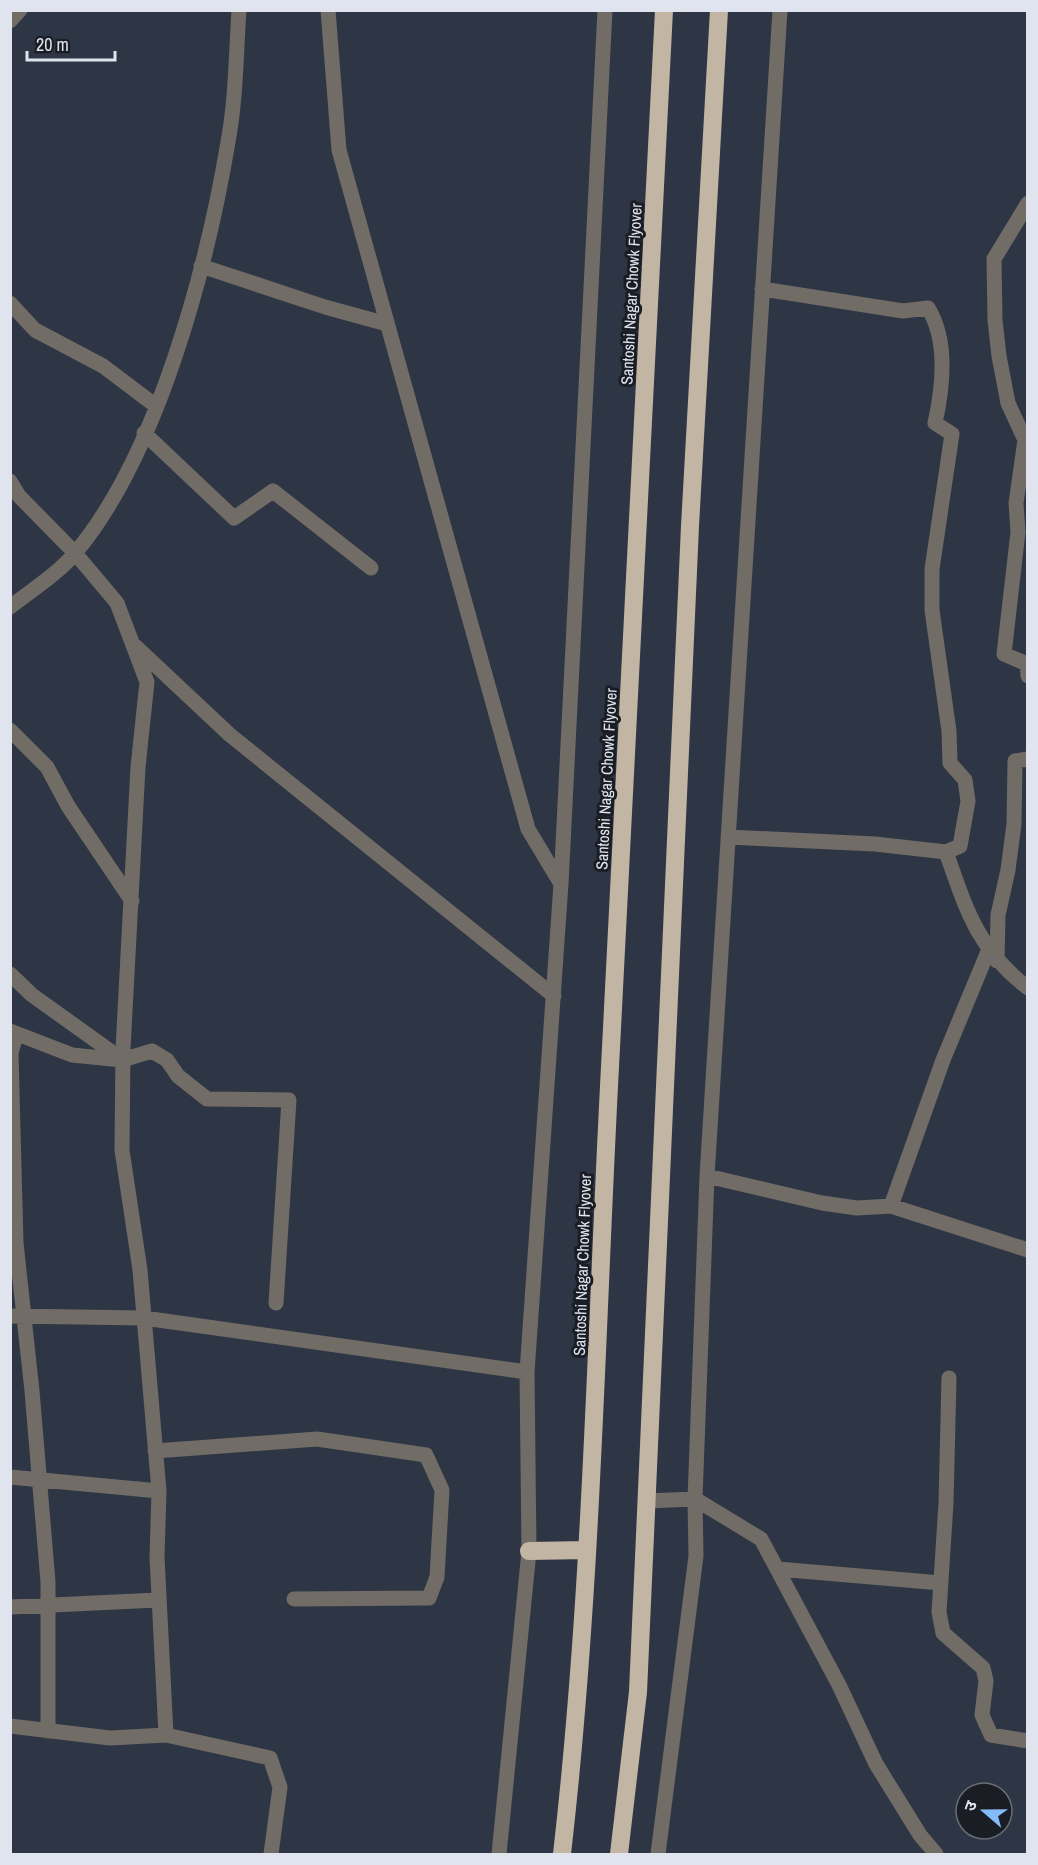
<svg xmlns="http://www.w3.org/2000/svg" width="1038" height="1865" font-family="'Archivo Narrow','Noto Sans Devanagari',sans-serif">
  <rect width="100%" height="100%" fill="#2e3645"/>
  <g fill="none" stroke-linecap="round" stroke-linejoin="round">
    <!-- minor -->
    <path stroke="#716c65" stroke-width="15" d="M328 10 339 150 528 829 561 884
      M10 21 20 10
      M1028 203 994 259 995 320 999 356 1008 403 1025 440 1016 503 1018 532 1004 654 1027 664 1028 676
      M201 266 325 307 387 324
      M762 289 903 311 928 308C948 340 943 387 935 423L952 434 932 569V610L949 731 950 763 965 780 968 801 960 846 946 852
      M10 303 35 330 103 366 156 406
      M144 433 234 518 273 491 371 568
      M10 481 19 496 75 553 117 603 147 682 138 767 123 1049 122 1150 140 1270 159 1491 157 1557 166 1735
      M10 607C32 590 59 573 76 552 158 454 207 267 228 142 236 99 236 54 239 10
      M133 644 230 735 554 996
      M10 730 47 767 68 806 132 901
      M728 837 875 844 946 852C966 909 978 950 1028 988
      M997 961 998 915 1008 870 1014 824 1015 761 1028 759
      M10 974 32 995 120 1058
      M10 1031 72 1055 122 1060 152 1051 167 1060 178 1076 207 1099 289 1100 276 1303
      M16 1035 11 1053 16 1243 32 1391 48 1582V1731
      M707 1176 822 1203 857 1208 891 1206 1028 1250
      M891 1206 943 1060 989 949
      M10 1316 144 1318 527 1372
      M949 1378 946 1503 939 1612 943 1633 983 1668 986 1681 982 1715 991 1735 1028 1741
      M155 1451 317 1439 426 1455 442 1490 437 1577 429 1598 294 1599
      M10 1477 159 1491
      M646 1501 695 1499 761 1539 839 1685 876 1764 920 1835 936 1854
      M778 1569 941 1583
      M10 1607 158 1600
      M10 1726 110 1738 166 1735 270 1758 280 1787 271 1854
      M499 1854 529 1551 527 1372 561 884 605 10
      M658 1854 696 1556 695 1499 707 1176 780 10"/>
    <!-- highway -->
    <path stroke="#c3b5a4" stroke-width="18" d="M529 1551 586 1550
      M562 1854C592 1593 596 1330 610 1067 628 715 648 363 664 10
      M619 1854 638 1692 690 526 719 10"/>
  </g>
  <g text-anchor="middle" dominant-baseline="central" stroke-width="6" stroke-linejoin="round" paint-order="stroke">
    <!-- street labels -->
    <g font-size="16" fill="#dfe4ee" stroke="#1a1d24">
      <text transform="translate(631 294) rotate(-87)">Santoshi Nagar Chowk Flyover</text>
      <text transform="translate(606 779) rotate(-87)">Santoshi Nagar Chowk Flyover</text>
      <text transform="translate(582 1265) rotate(-88)">Santoshi Nagar Chowk Flyover</text>
    </g>
  </g>
  <!-- border -->
  <rect width="1038" height="1865" fill="none" stroke="#dfe4ee" stroke-width="24"/>
  <!-- north arrow -->
  <g transform="translate(984 1811) rotate(290)"><circle r="28" fill="#1a1d24" stroke="#696d75" stroke-width="1.5"/>
  <path d="M0-4.5L10 22L0 15L-10 22Z" fill="#84bcfb"/>
  <text y="-9" font-size="16" font-weight="bold" text-anchor="middle" fill="#dfe4ee">उ</text>
  </g>
  <!-- scale -->
  <path d="M27 51v9h88v-9" fill="none" stroke="#dfe4ee" stroke-width="3"/>
  <text x="36" y="51" font-size="18" fill="#dfe4ee" stroke="#1a1d24" stroke-width="4.5" paint-order="stroke">20 m</text>
</svg>
